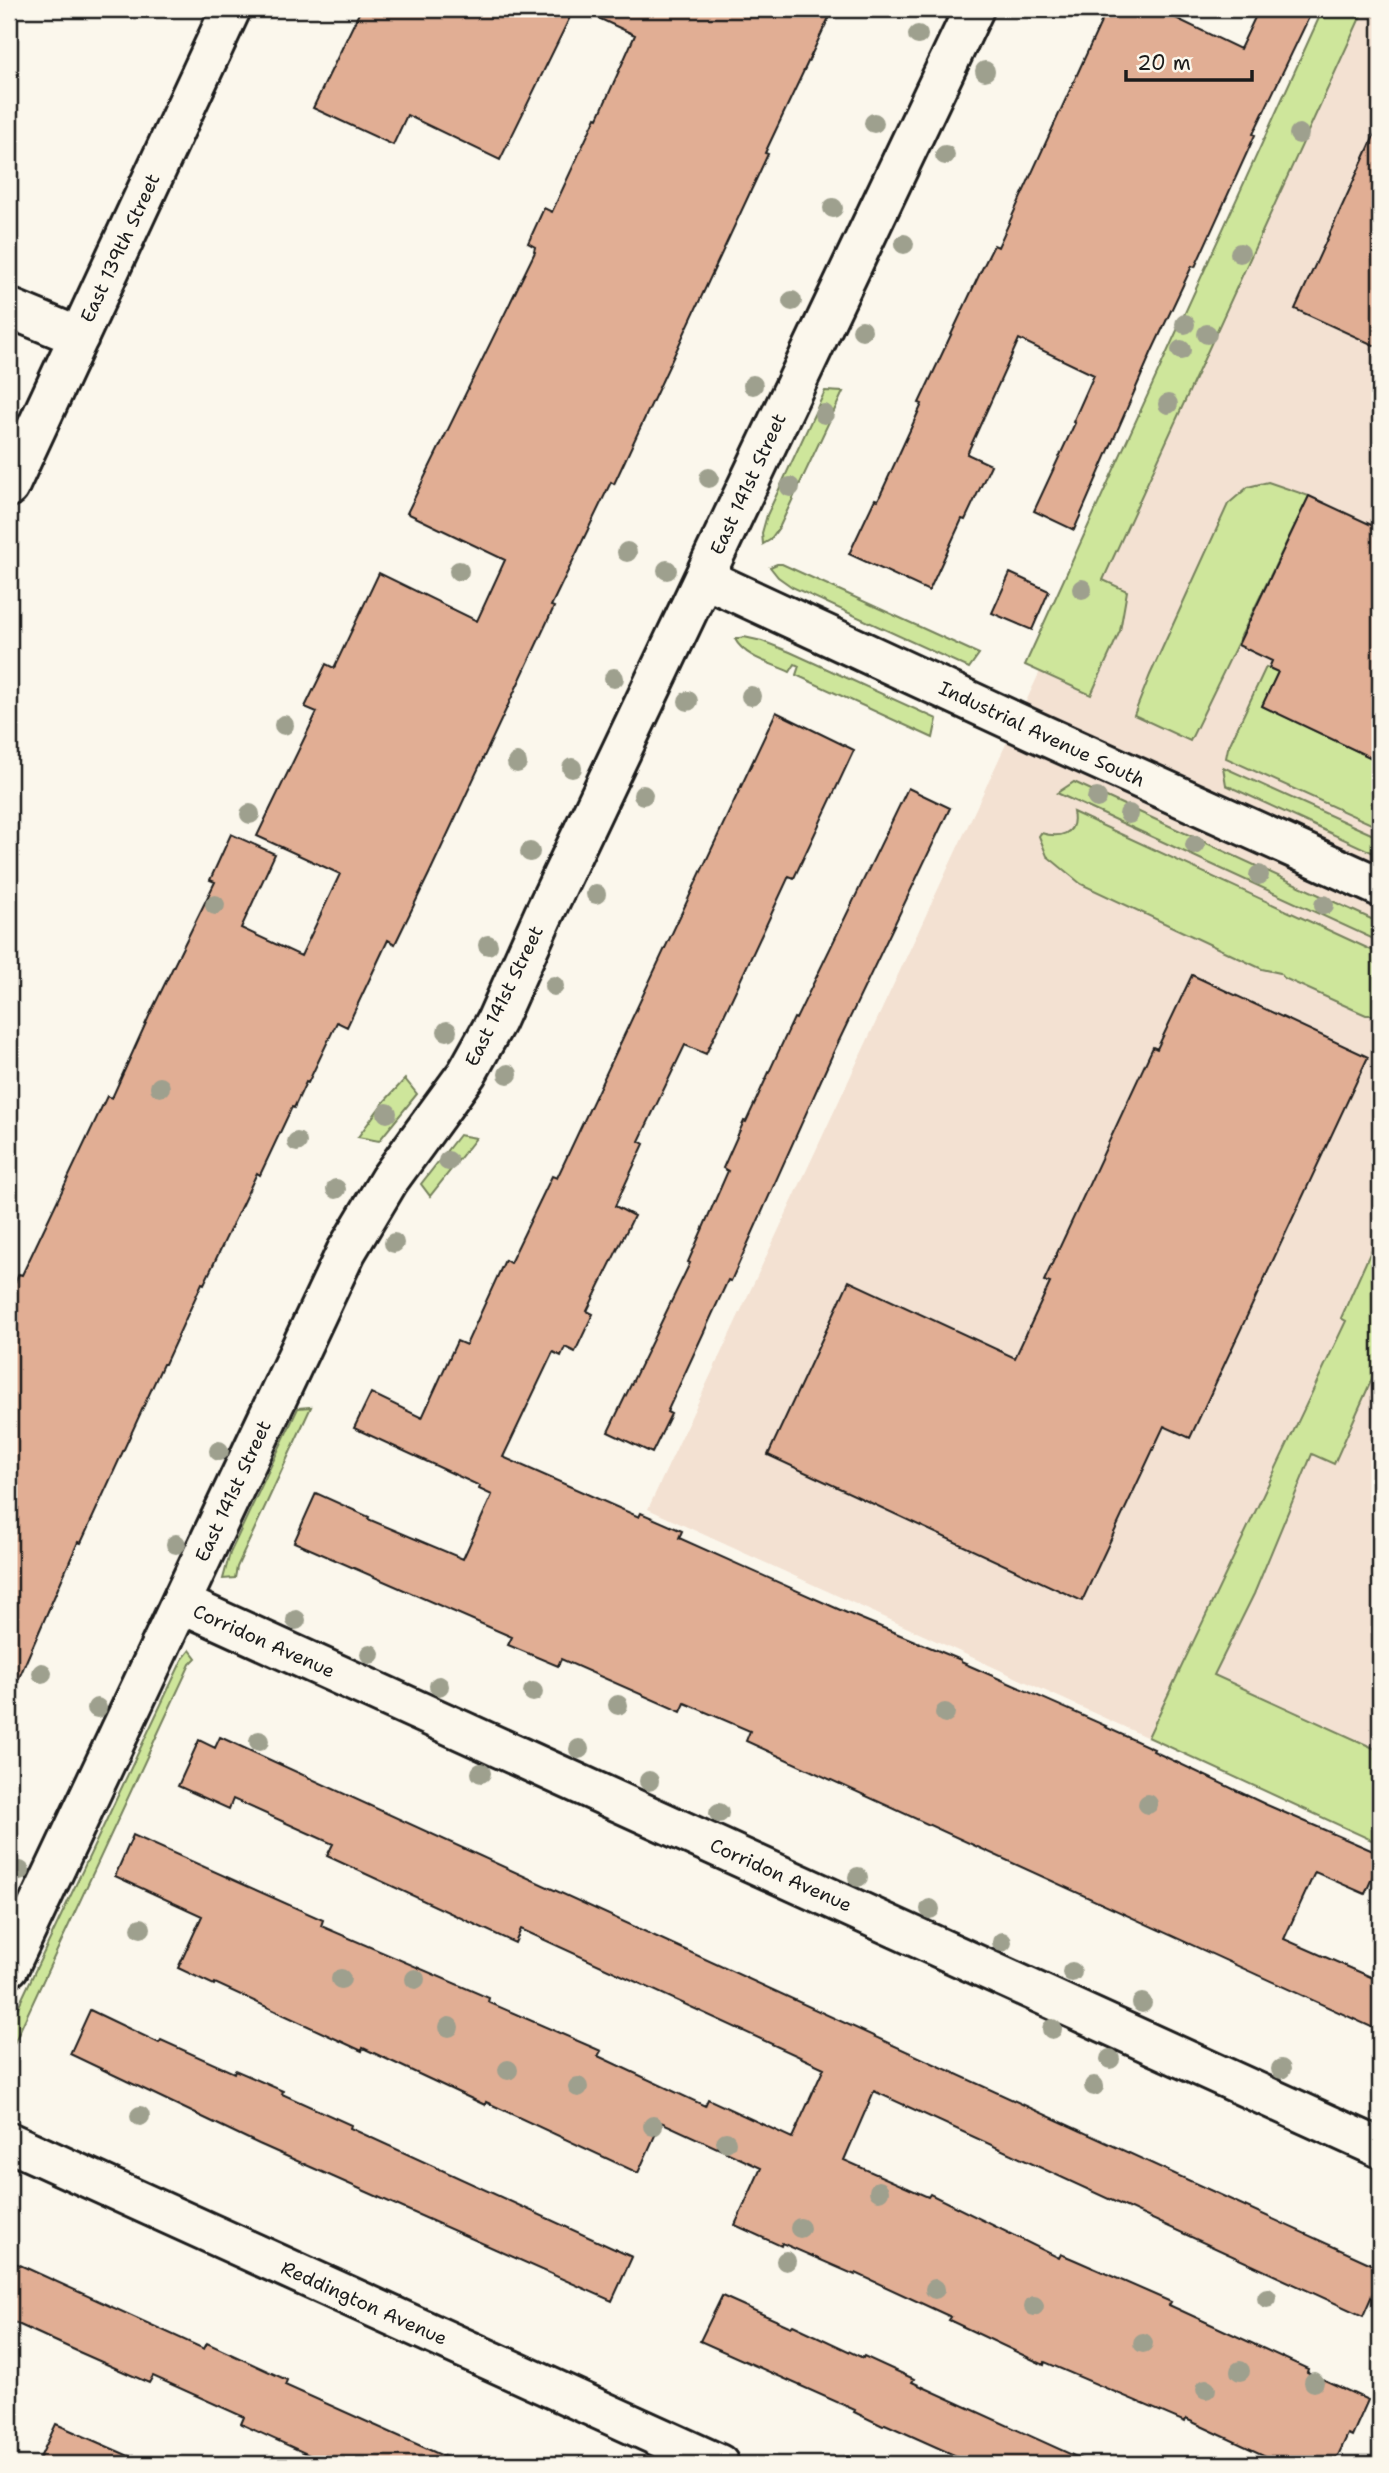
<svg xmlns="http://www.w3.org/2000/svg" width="1389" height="2473" font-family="'Shantell Sans',sans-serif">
  <rect width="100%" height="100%" fill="#fbf7ec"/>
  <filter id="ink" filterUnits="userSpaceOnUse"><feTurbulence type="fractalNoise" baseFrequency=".0143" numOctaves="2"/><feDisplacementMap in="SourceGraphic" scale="14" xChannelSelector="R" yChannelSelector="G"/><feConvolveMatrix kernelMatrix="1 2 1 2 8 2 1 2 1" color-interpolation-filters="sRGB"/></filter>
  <g filter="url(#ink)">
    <!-- built -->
    <path fill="#f3e1d2" d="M1350 9H1380V1844L648 1509Z"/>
    <!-- green -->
    <path fill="#cee69b" stroke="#75815c" stroke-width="2" d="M1323 9H1364L1103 580 1127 591 1120 631 1091 695 1025 665Z
      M825 391 843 392 780 526 770 540 763 544 762 533 767 515Z
      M1268 482 1309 496 1190 741 1134 715 1150 675 1228 504 1248 487Z
      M777 564H782L979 654 969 668 792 587 778 577 770 567Z
      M744 637 762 641 790 652 937 719 933 738 796 675 799 666 795 664 790 672C773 664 744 657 735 639Z
      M1266 667 1278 672 1262 706 1380 762V828L1226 758 1228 748Z
      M1223 767 1380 838V856L1226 785Z
      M1074 782 1380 923V942L1057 793Z
      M1073 812 1380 954V1015H1366L1357 1011 1284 978 1280 973 1262 969 1081 884 1047 856 1039 836 1041 833C1058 838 1078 836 1073 812Z
      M405 1079 417 1094 379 1141 358 1137 383 1103Z
      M459 1135 476 1138 430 1196 421 1184Z
      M1380 1231V1361L1334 1464 1312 1454 1254 1594 1214 1675 1380 1751V1844L1148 1737 1346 1321 1341 1318Z
      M311 1407 237 1567 235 1578 223 1579 230 1553 298 1408Z
      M190 1650 196 1658 190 1664 9 2054V2026L182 1660Z"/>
    <!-- building -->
    <path fill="#e1ae94" stroke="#1c1c1c" stroke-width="2" d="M361 9H574L500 160 407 115 393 145 313 108Z
      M579 9H833L765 153 768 154 614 484 611 482 551 606 554 607 429 874 395 944 388 940 347 1027 337 1022 308 1083 306 1082 294 1108 292 1107 260 1175 257 1173 204 1284 202 1283 165 1364H163L81 1543 78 1542 9 1701V1295L19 1274 22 1275 107 1096 112 1098 150 1014 215 882 210 880 231 834 275 854 241 928 301 956 340 874 257 836 317 712 305 707 326 664 334 668 379 573 477 621 505 560 407 513 535 252 534 251 535 247 528 243 544 208 552 212 596 117 598 118 635 35Z
      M1107 9H1157L1240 49 1259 9H1313L1253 134 1255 135 1195 267 1192 266 1152 351 1074 530 1034 511 1075 423 1073 422 1094 375 1019 339 967 454 991 465 965 520 962 519 929 591 849 554 875 499 878 500 922 404 919 403 980 273 994 245 998 247Z
      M1380 123V348L1295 309Z
      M1309 496 1380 529V762L1262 706 1278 672 1269 668 1272 661 1238 645Z
      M1010 573 1049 591 1032 630 992 613Z
      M776 712 854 750 794 878 789 876 706 1054 685 1045 639 1141 644 1144 615 1206 634 1216 587 1311 593 1314 575 1352 565 1347 561 1356 553 1352 503 1457 639 1517 641 1513 682 1531 679 1538 847 1613 961 1660V1662L1106 1726 1105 1727 1154 1749 1153 1751 1267 1805 1380 1854V1860L1365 1894 1315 1872 1284 1939 1380 1981V2031L746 1741 750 1731 685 1703 681 1712 561 1659 558 1666 508 1645 512 1637 294 1542 316 1493 369 1517 368 1519 463 1559 492 1495 479 1489 480 1486 354 1428 371 1393 422 1418 457 1341 466 1345 505 1260 510 1263 552 1176 557 1178Z
      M908 788 950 808 834 1051 731 1281 728 1280 667 1412 671 1414 652 1453 608 1432 690 1263 688 1262 728 1171 723 1168 744 1121 746 1122 794 1018 796 1019Z
      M1192 975 1368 1057 1190 1438 1164 1426 1082 1601 768 1455 849 1281 1015 1358 1050 1283 1044 1281 1153 1047 1157 1049Z
      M220 1737 1380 2268V2277L1363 2316 874 2091 844 2160 928 2197 930 2194 1059 2258 1061 2254 1075 2260 1171 2302 1169 2305 1308 2369 1307 2372 1368 2400 1352 2436 1348 2434 1334 2464H1283L1186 2419 1185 2422 1045 2362 1044 2365 949 2320 951 2317 856 2273 855 2275 782 2243 781 2246 735 2225 761 2168 661 2122 638 2173 486 2102 485 2105 363 2048 362 2051 215 1983 214 1985 178 1968 202 1916 115 1876 133 1835 323 1920 321 1926 489 1998 488 2002 601 2051 598 2056 705 2106 708 2099 792 2138 824 2068 521 1929 515 1943 327 1856 333 1844 233 1799 229 1809 178 1786 199 1740 215 1748Z
      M90 2010 159 2043 161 2040 234 2073 235 2070 283 2091 282 2094 351 2125 350 2128 632 2257 612 2301 259 2144 70 2054Z
      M9 2260 204 2349 207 2343 287 2380 285 2385 461 2464H329L241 2424 244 2417 153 2376 149 2383 79 2352 9 2320Z
      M722 2296 791 2327 793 2325 863 2358 864 2356 914 2379 912 2382 1092 2464H974L885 2424 883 2426 854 2412 855 2410 700 2341Z
      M56 2424 147 2464H37Z"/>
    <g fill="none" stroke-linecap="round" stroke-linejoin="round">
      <defs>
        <path id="street" d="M9 308 79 337
          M9 487 231 9
          M704 578 1041 734 1380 887
          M181 1603 1380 2148
          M9 1967 346 1252 389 1180 467 1073 496 1021 543 916 974 9
          M9 2142 719 2464"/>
      </defs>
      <!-- street casing -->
      <use href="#street" stroke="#1c1c1c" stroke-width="44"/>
      <!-- street -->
      <use href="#street" stroke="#fbf7ec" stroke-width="38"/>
    </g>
    <!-- trees -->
    <g fill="#9ea08e">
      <circle cx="918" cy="35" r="10"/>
      <circle cx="985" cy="71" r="10"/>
      <circle cx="874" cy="123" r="10"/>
      <circle cx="1299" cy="134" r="10"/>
      <circle cx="945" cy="155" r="10"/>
      <circle cx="833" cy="208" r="10"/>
      <circle cx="904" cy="244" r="10"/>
      <circle cx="1240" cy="253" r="10"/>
      <circle cx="792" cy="301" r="10"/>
      <circle cx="1185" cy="324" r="10"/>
      <circle cx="862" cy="330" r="10"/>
      <circle cx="1207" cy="334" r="10"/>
      <circle cx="1181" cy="350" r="10"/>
      <circle cx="753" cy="385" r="10"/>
      <circle cx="1168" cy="404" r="10"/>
      <circle cx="824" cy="414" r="10"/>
      <circle cx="709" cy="478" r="10"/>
      <circle cx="790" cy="487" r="10"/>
      <circle cx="627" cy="552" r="10"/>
      <circle cx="667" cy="570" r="10"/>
      <circle cx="459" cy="571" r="10"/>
      <circle cx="1082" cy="589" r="10"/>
      <circle cx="614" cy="678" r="10"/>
      <circle cx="751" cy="696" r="10"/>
      <circle cx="688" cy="701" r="10"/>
      <circle cx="284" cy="725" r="10"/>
      <circle cx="517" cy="763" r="10"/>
      <circle cx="572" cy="768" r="10"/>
      <circle cx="643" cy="795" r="10"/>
      <circle cx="1097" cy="798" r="10"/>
      <circle cx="250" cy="814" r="10"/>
      <circle cx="1129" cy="814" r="10"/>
      <circle cx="1195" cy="845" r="10"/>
      <circle cx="530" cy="852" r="10"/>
      <circle cx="1259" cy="875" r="10"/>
      <circle cx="596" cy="894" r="10"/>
      <circle cx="215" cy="905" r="10"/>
      <circle cx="1324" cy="905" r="10"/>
      <circle cx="488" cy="945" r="10"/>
      <circle cx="554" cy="986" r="10"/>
      <circle cx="447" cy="1031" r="10"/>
      <circle cx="508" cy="1074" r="10"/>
      <circle cx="160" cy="1087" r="10"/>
      <circle cx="387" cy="1113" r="10"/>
      <circle cx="297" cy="1142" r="10"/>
      <circle cx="448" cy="1161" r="10"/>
      <circle cx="336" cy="1189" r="10"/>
      <circle cx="394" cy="1243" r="10"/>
      <circle cx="219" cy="1451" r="10"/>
      <circle cx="176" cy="1544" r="10"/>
      <circle cx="296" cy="1620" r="10"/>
      <circle cx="370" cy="1654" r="10"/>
      <circle cx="42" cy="1673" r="10"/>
      <circle cx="439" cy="1686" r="10"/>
      <circle cx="533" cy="1692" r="10"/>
      <circle cx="618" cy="1705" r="10"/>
      <circle cx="97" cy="1708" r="10"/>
      <circle cx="945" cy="1713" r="10"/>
      <circle cx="259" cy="1741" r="10"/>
      <circle cx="579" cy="1749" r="10"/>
      <circle cx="481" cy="1773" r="10"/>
      <circle cx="649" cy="1781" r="10"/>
      <circle cx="1148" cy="1804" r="10"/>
      <circle cx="719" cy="1813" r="10"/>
      <circle cx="20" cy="1871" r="10"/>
      <circle cx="858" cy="1877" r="10"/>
      <circle cx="930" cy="1909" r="10"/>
      <circle cx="141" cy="1928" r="10"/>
      <circle cx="1002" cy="1942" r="10"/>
      <circle cx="1072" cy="1972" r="10"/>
      <circle cx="341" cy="1979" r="10"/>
      <circle cx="415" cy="1979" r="10"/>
      <circle cx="1142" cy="2003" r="10"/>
      <circle cx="449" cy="2027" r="10"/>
      <circle cx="1052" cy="2029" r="10"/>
      <circle cx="1110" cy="2059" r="10"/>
      <circle cx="1281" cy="2069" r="10"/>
      <circle cx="508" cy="2070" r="10"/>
      <circle cx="1094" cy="2086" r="10"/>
      <circle cx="578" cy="2087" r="10"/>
      <circle cx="140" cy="2116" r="10"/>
      <circle cx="653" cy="2126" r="10"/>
      <circle cx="726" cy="2142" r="10"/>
      <circle cx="879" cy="2191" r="10"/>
      <circle cx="800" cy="2228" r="10"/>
      <circle cx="786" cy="2261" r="10"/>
      <circle cx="935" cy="2289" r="10"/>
      <circle cx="1267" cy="2298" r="10"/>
      <circle cx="1034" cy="2306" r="10"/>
      <circle cx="1143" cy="2343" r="10"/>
      <circle cx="1240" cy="2371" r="10"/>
      <circle cx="1314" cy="2382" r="10"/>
      <circle cx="1206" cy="2389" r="10"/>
    </g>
  </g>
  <g text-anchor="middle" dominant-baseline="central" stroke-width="7" stroke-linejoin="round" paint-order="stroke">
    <!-- street labels -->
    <g font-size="19" fill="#1c1c1c" stroke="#fbf7ec">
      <text transform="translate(120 248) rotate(-65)">East 139th Street</text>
      <text transform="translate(748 484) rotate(-65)">East 141st Street</text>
      <text transform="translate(1042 734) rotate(25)">Industrial Avenue South</text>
      <text transform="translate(504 996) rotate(-64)">East 141st Street</text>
      <text transform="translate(233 1491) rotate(-65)">East 141st Street</text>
      <text transform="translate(264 1641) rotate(24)">Corridon Avenue</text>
      <text transform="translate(781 1875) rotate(24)">Corridon Avenue</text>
      <text transform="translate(364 2303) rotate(24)">Reddington Avenue</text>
    </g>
  </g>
  <!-- margin -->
  <rect width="1389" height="2473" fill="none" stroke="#fbf7ec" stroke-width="35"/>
  <rect x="18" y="18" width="1354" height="2438" fill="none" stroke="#1c1c1c" stroke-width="2.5" filter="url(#ink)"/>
  <!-- scale -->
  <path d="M1126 70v10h126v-10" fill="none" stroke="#1c1c1c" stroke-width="3.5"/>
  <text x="1137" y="70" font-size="21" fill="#1c1c1c" stroke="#fbf7ec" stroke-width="5" paint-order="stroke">20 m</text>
</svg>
